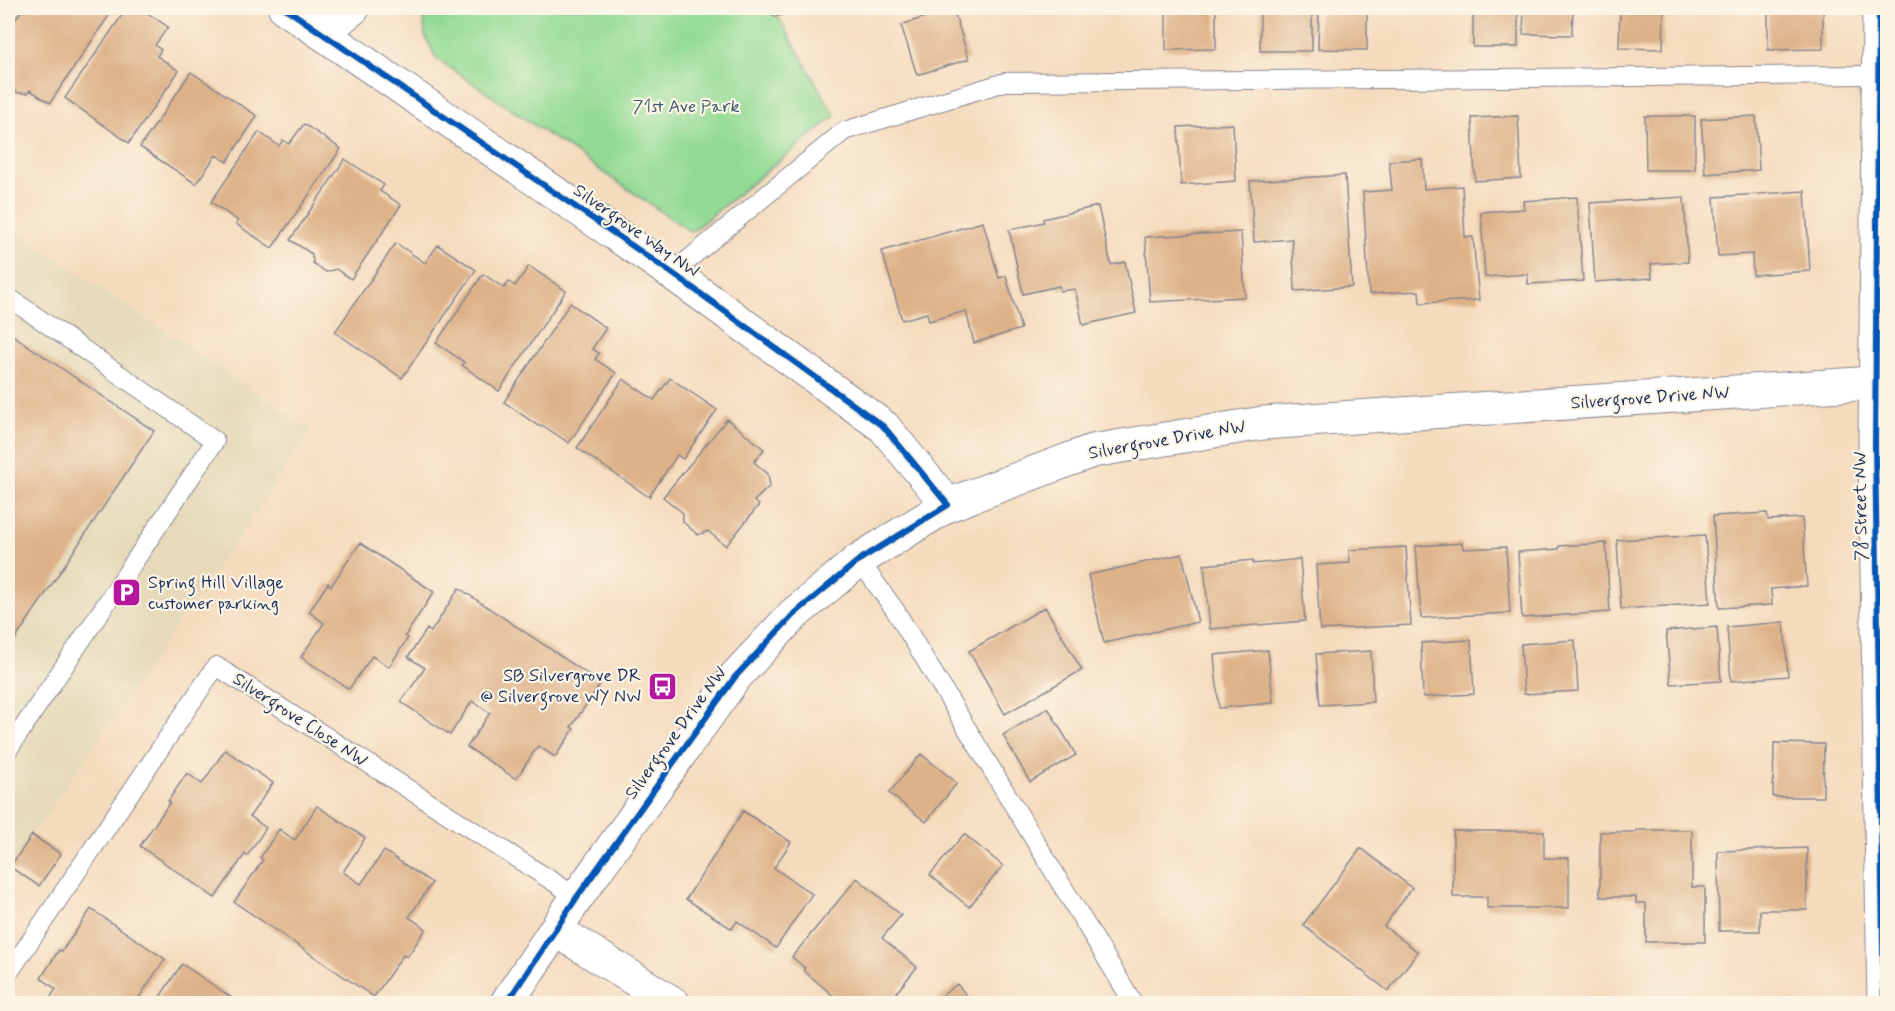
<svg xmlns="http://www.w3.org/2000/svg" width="1895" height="1011" font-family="Mynerve,sans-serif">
  <rect width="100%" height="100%" fill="#fcf5e5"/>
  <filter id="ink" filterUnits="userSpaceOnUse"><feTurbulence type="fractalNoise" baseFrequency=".0167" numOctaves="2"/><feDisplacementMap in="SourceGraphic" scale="12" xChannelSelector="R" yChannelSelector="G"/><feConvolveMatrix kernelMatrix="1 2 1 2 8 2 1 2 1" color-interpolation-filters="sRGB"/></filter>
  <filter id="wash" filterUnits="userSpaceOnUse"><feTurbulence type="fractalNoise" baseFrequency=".008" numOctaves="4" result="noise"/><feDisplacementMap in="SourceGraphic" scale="24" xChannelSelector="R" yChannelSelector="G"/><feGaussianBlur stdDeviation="1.35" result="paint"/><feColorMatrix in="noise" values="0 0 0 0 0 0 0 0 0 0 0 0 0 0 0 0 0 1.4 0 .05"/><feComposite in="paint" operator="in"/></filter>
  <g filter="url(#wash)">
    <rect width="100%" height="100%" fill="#f5dbbe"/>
    <!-- built -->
    <path fill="#e6daba" d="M8 226 312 430 8 870Z"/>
    <!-- green -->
    <path fill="#93db95" stroke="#57857a" stroke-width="1.5" d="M424 8H773L835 116 691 232 436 58 425 35 423 10Z"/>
    <g id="blocks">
      <!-- building -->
      <path fill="#deb289" d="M23 8H57L59 9 60 8H114L50 103 30 90 28 93H18L8 86V31Z
        M127 8H140L168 27 155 45 161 50 157 56 179 71 129 143 65 98Z
        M772 8H809L774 17Z
        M953 8 969 59 917 75 901 25Z
        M1166 8H1216V49L1166 50Z
        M1260 8H1312V51H1260Z
        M1319 8H1367V50L1318 49Z
        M1473 8H1518V47H1473Z
        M1524 8H1573L1572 35 1523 34Z
        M1620 8H1664L1663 49 1619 48Z
        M1768 8H1823V49L1768 50Z
        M191 72 257 116 227 162 216 155 196 184 140 147Z
        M1518 116 1521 178 1475 181 1472 118Z
        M1645 116H1695V170H1646Z
        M1756 116 1759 170 1705 174 1701 119Z
        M304 124 341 149 272 248 236 224 238 221 211 202 259 132 279 146 283 140 289 144Z
        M1233 124 1236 181 1181 185 1178 127Z
        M345 159 384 185 380 191 401 205 351 279 336 269 326 272 313 263 312 254 290 240Z
        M1422 159 1424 189 1462 186 1465 237H1473L1479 300 1420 303 1419 291 1369 294 1363 192 1392 190 1389 161Z
        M1345 175 1352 287 1295 291 1292 239 1254 242 1250 181Z
        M1805 191 1810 271 1753 275 1752 254 1718 256 1714 197Z
        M1577 197 1583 281 1528 284V274L1485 277 1481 212 1524 209 1523 201Z
        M1684 197 1688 262 1651 264 1652 278 1595 282 1590 203Z
        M1098 206 1111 265 1125 262 1136 313 1083 325 1075 289 1060 291 1059 286 1023 294 1009 230 1044 222 1043 219Z
        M983 222 999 278 1006 276 1021 329 974 343 966 311 929 321 927 313 902 320 882 251Z
        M1241 232 1245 297 1150 302 1145 237Z
        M396 243 425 263 438 245 476 270 402 378 335 332Z
        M529 266 566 291 499 391 462 365 464 362 436 343 483 274 504 288 509 282 515 286Z
        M570 303 606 328 592 349 599 353 595 359 616 373 569 443 542 425 541 427 537 425 504 402Z
        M8 332 154 431 8 650Z
        M670 378 717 410 683 459 677 455 649 497 577 448 623 379 654 400Z
        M727 419 764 449 754 462 768 474 770 486 754 501 759 505 726 546 708 531 698 535 683 522V513L663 497Z
        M1767 513 1768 520 1802 518 1807 586 1771 589 1772 605 1719 608 1713 516Z
        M1705 535 1710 603 1621 609 1617 540Z
        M360 543 434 592 405 636 408 638 389 667 372 656 349 689 301 657 324 623 309 612 328 583 331 586Z
        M1462 543 1463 549 1506 547 1510 613 1421 618 1416 546Z
        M1606 543 1610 612 1522 618 1518 552 1559 549V546Z
        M1406 547 1411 625 1320 630 1316 565 1350 563 1349 550Z
        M1182 554 1198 622 1104 643 1088 575Z
        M1300 559 1305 621 1210 629 1204 565 1253 560V564Z
        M459 588 601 683 571 727 574 729 555 757 538 746 516 779 467 747 490 713 472 701 450 735 401 702 425 668 408 657 427 629 431 632Z
        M1045 607 1082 670 1005 714 969 651Z
        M1784 622 1788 676 1731 681 1727 627Z
        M1717 627 1721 681 1671 684 1666 631Z
        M1471 640 1474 694 1423 697 1421 643Z
        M1575 640 1578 691 1524 694 1521 644Z
        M1268 650 1273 703 1219 708 1214 655Z
        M1371 651 1373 702 1320 705 1316 654Z
        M1048 708 1076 755 1030 782 1003 735Z
        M1774 743 1824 744 1823 797H1773Z
        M225 750 273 783 250 816 266 828 247 856 245 854 215 898 140 846 170 802 168 801 187 773 202 784Z
        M921 754 957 783 926 822 889 793Z
        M317 806 365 838 343 872 361 884 384 851 432 883 409 917 426 929 407 957 403 955 374 997 234 902 263 860 260 858 279 829 295 840Z
        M743 811 791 842 774 868 812 894 776 948 737 921 732 929 686 899Z
        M1636 830H1692V887H1705V942H1646V903H1636V897H1600V832H1636Z
        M1453 831H1544V858H1569V908H1487V897H1453Z
        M964 834 1003 866 969 907 930 875Z
        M32 835 61 854 39 886 10 867Z
        M1361 848 1412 888 1384 926 1418 952 1388 991 1303 925Z
        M1807 848V910H1760V931H1719L1718 851Z
        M857 878 901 915 882 938 917 967 887 1004H843L803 970 805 968 792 957Z
        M91 909 165 959 136 1002 139 1004H46L56 989 41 978 59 950 62 951Z
        M182 964 241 1004H155Z
        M957 984 973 1004H932Z"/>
    </g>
  </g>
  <g filter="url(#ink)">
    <use href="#blocks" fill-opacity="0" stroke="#88858e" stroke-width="1.5"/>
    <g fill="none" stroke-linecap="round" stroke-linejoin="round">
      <defs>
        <path id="service" d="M672 273 844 131 1005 82 1880 75
          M8 297 215 441 8 750
          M859 560 895 610 1134 1004
          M8 974 216 666 577 897"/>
        <path id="minor" d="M285 8 672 273 884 427 948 505
          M1879 8 1875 446 1884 1004
          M323 32 353 8
          M556 930 674 1004"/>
        <path id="tertiary" d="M506 1004 577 897 735 677 793 615 859 560 948 505 1092 451 1263 423 1888 382"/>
      </defs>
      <!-- service casing -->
      <use href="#service" stroke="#88858e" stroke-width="20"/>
      <!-- minor casing -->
      <use href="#minor" stroke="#88858e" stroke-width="35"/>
      <!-- tertiary casing -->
      <use href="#tertiary" stroke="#88858e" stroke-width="35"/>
      <!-- service -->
      <use href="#service" stroke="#fff" stroke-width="18"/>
      <!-- minor -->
      <use href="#minor" stroke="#fff" stroke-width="33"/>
      <!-- tertiary -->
      <use href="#tertiary" stroke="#fff" stroke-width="33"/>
      <defs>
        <path id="cycleway" d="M285 8 672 273 884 427 948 505 859 560 793 615 735 677 577 897 506 1004
          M1879 8 1875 446 1884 1004"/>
      </defs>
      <!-- cycleway casing -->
      <use href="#cycleway" stroke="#fcf5e5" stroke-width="10"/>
      <!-- cycleway -->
      <use href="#cycleway" stroke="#0057b8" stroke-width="6"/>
    </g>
  </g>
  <!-- icons -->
  <defs>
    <symbol id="parking-square" viewBox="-11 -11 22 22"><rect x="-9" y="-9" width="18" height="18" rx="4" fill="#b5179e" stroke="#fcf5e5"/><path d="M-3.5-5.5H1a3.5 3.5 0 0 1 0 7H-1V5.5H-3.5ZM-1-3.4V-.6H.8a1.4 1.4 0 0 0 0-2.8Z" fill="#fff"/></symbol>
    <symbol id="bus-square" viewBox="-11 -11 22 22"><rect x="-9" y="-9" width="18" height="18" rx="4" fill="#b5179e" stroke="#fcf5e5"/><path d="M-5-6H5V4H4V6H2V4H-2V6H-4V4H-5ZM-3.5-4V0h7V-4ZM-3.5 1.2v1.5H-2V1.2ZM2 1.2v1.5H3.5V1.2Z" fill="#fff"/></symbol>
  </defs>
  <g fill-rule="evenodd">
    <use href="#parking-square" x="110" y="576" width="33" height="33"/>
    <use href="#bus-square" x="646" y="670" width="33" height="33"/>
  </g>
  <g text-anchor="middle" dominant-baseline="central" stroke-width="4.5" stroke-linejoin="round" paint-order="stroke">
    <!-- park labels -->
    <g font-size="18" fill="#395a6c" stroke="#fcf5e5">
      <text x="686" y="107">71st Ave Park</text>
    </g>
    <!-- street labels -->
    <g font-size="18" fill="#1b2f5e" stroke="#fcf5e5">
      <text transform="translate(636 231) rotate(35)">Silvergrove Way NW</text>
      <text transform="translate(1650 398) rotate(-4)">Silvergrove Drive NW</text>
      <text transform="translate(1167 440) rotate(-10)">Silvergrove Drive NW</text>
      <text transform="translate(1861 506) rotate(-91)">78 Street NW</text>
      <text transform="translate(300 720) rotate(33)">Silvergrove Close NW</text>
      <text transform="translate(676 733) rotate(-54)">Silvergrove Drive NW</text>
    </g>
    <!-- poi labels -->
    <g font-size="18" fill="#1b2f5e" stroke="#fcf5e5" text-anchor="start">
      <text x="148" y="583">Spring Hill Village<tspan x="148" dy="21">customer parking</tspan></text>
      <text x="641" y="676" text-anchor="end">SB Silvergrove DR<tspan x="641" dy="21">@ Silvergrove WY NW</tspan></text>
    </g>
  </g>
  <!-- margin -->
  <rect width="1895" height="1011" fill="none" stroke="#fcf5e5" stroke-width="30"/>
</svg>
